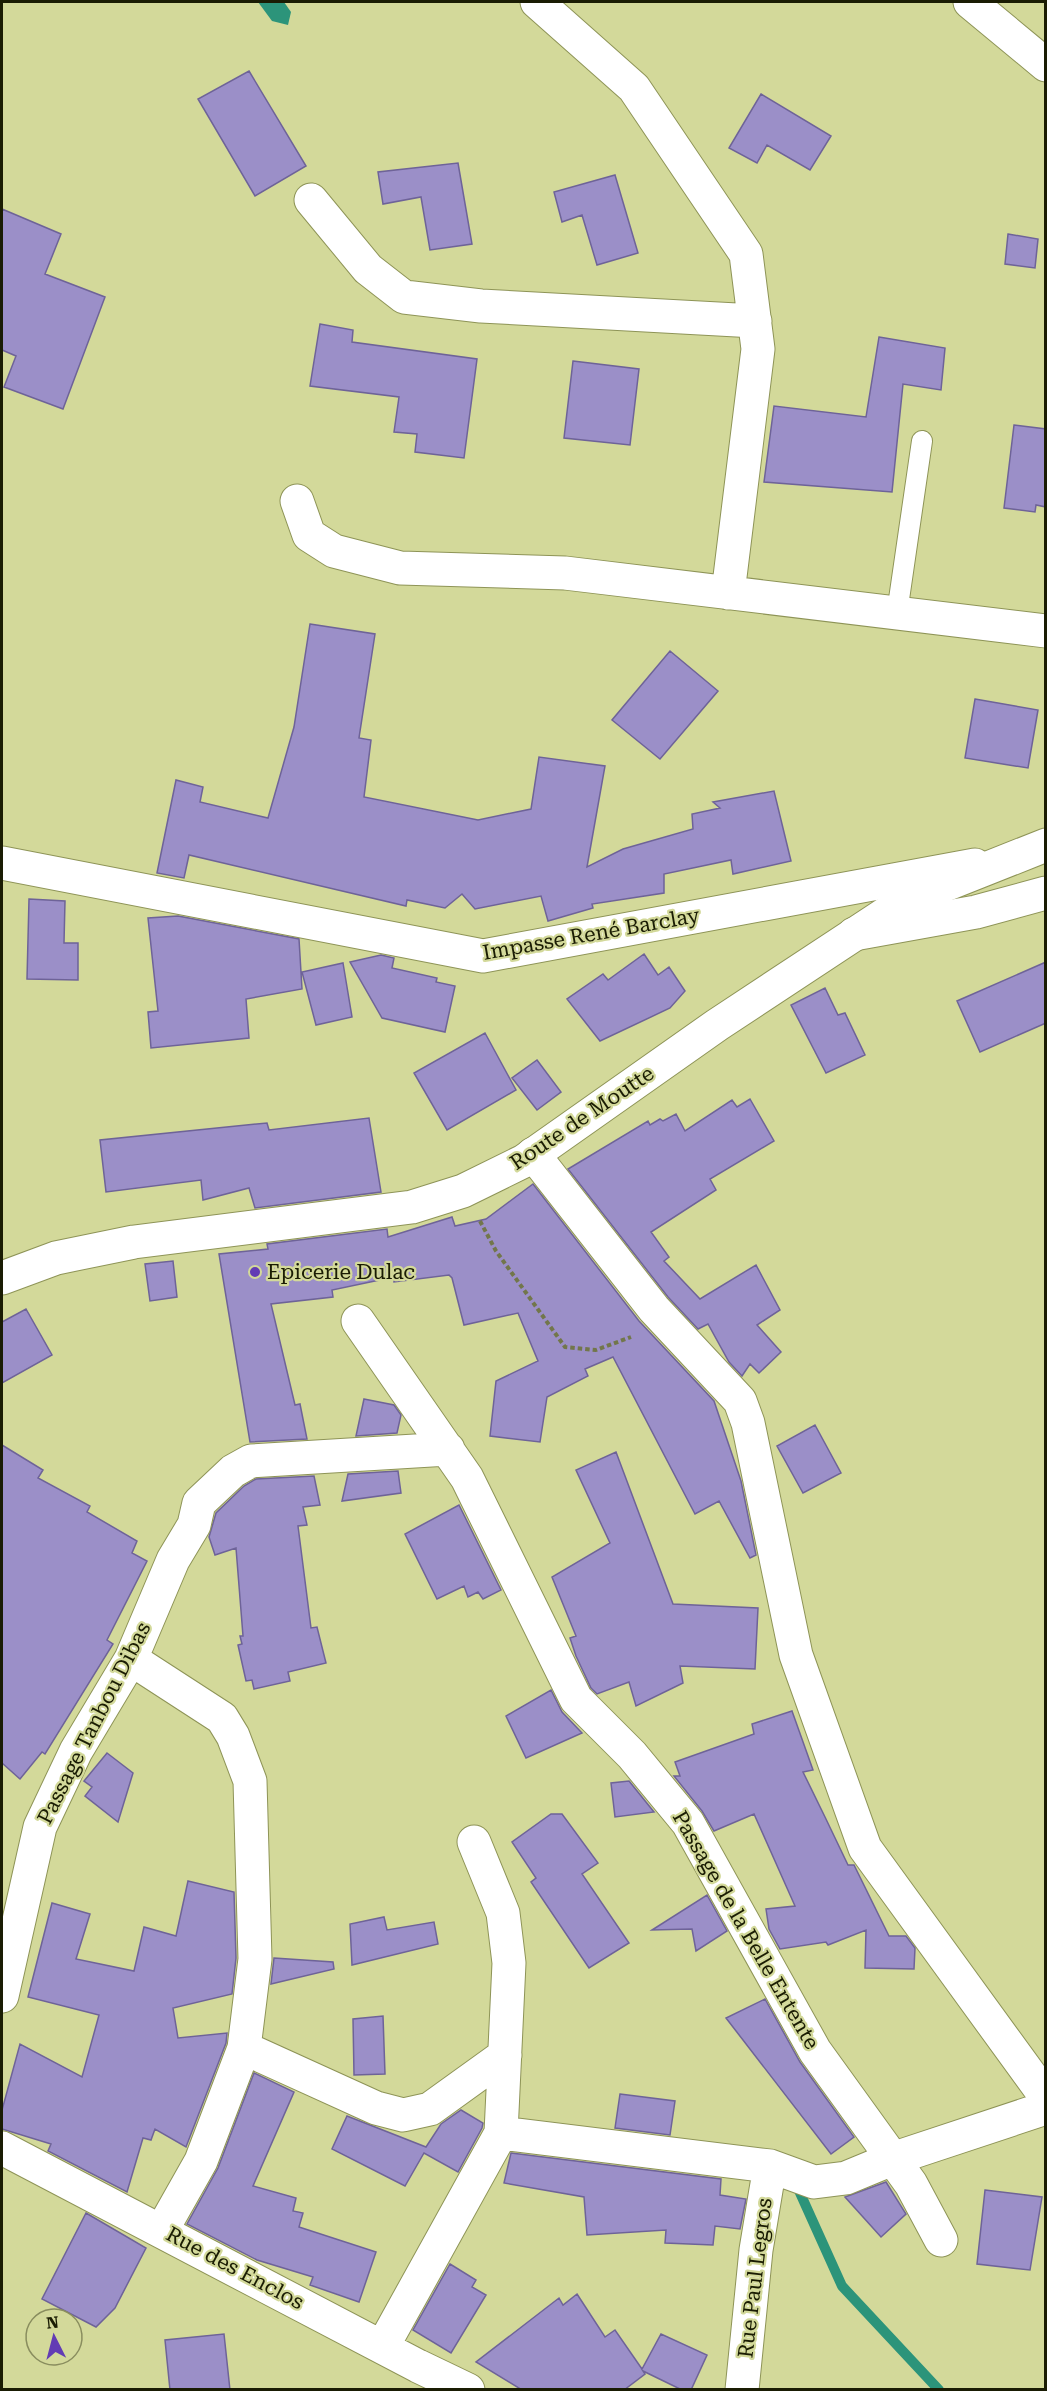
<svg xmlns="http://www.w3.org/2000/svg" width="1047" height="2391" font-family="'Roboto Serif',serif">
  <rect width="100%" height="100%" fill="#d3d99a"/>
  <!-- water -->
  <path fill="#2c947a" d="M258 2H284L291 12 288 25 272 21Z"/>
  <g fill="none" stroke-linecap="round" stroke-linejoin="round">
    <!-- stream -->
    <path stroke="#2c947a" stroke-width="10" d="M796 2184 842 2286 939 2390"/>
  </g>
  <!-- building -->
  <path fill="#9b8fc8" stroke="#6e6398" stroke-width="1.5" d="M249 71 306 166 255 196 198 99Z
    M761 94 831 136 810 170 767 145 757 163 729 148Z
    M458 163 472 244 430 250 421 197 383 204 378 172Z
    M615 175 638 253 597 265 582 215 562 222 554 192Z
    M2 209 61 234 45 274 105 297 63 409 4 387 16 356 2 350Z
    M1008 234 1038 239 1035 268 1005 264Z
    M320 324 353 330 352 342 477 359 464 458 415 452 417 434 394 432 399 397 310 386Z
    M879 337 945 348 941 390 903 384 892 492 764 482 774 406 866 417Z
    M573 361 639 369 630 445 564 438Z
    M1014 425 1046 429V507L1036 505 1035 512 1004 508Z
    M310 624 375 634 359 738 371 740 364 797 478 820 531 809 539 757 605 766 587 867 623 849 693 829 692 814 720 808 713 802 774 791 791 861 733 874 731 860 664 874V893L592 904 593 908 548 921 541 896 475 909 462 894 445 908 407 900 406 906 189 855 184 878 157 873 176 780 203 787 200 802 268 818 294 727Z
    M670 651 718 691 660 759 612 720Z
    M975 699 1038 710 1028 768 965 758Z
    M29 899 65 901 64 943H78V980L27 979Z
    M178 916 299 939 302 989 246 999 249 1038 151 1048 148 1012 158 1011 148 918Z
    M644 954 658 975 669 967 685 991 670 1008 600 1041 567 999 603 974 608 980Z
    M381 955 394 958 392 968 437 978 436 982 455 986 445 1032 382 1018 350 962Z
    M1046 962V1023L980 1052 957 1001Z
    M343 963 352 1017 316 1025 302 972Z
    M825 988 838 1015 845 1013 865 1055 826 1073 791 1005Z
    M485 1033 516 1090 447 1130 414 1073Z
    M537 1060 561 1092 537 1110 512 1078Z
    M750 1099 774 1141 710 1179 716 1190 651 1232 669 1257 664 1261 700 1299 756 1265 780 1310 757 1325 781 1352 759 1373 750 1364 742 1376 729 1362 708 1324 698 1329 668 1297 568 1169 648 1121 650 1125 660 1119 663 1121 676 1114 685 1131 732 1100 737 1107Z
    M369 1118 381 1192 255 1208 249 1188 203 1200 201 1180 106 1192 100 1140 267 1123 269 1130Z
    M533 1184 639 1321 714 1401 741 1481 756 1555 750 1558 719 1501 695 1514 613 1357 585 1369 588 1376 547 1397 540 1442 490 1436 496 1381 538 1361 518 1313 464 1325 452 1278 449 1275 394 1282V1277L332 1290 333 1297 271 1304 295 1405 300 1404 307 1439 250 1442 219 1254 268 1249 267 1244 387 1229 388 1237 452 1217 455 1226 486 1219Z
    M173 1261 177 1297 150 1301 145 1264Z
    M26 1309 52 1355 2 1383V1322Z
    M364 1399 394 1405 401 1415 397 1433 356 1436Z
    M815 1425 841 1473 803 1493 777 1446Z
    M2 1445 43 1470 38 1478 90 1506 87 1512 137 1541 132 1553 147 1561 107 1640 113 1644 45 1754 42 1752 20 1779 2 1763Z
    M616 1452 673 1604 758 1608 755 1669 680 1666 683 1683 636 1706 629 1682 597 1694 591 1688 576 1656 570 1638 576 1636 552 1577 610 1543 576 1470Z
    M398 1471 401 1493 342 1501 348 1474Z
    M314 1476 320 1505 303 1507 307 1525 298 1526 311 1628 317 1627 326 1663 288 1672 290 1681 254 1689 252 1680 246 1681 238 1645 242 1644 240 1636H243L236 1548 215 1555 209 1537 216 1513 244 1486 256 1479Z
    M459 1505 501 1590 483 1599 478 1592 468 1597 464 1586 437 1599 405 1534Z
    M551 1690 562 1712 582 1733 526 1758 506 1716Z
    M792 1711 813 1770 803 1772 825 1817 848 1865H854L889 1936H906L915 1948 914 1969 865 1968 866 1930 828 1945 826 1942 780 1949 769 1929 766 1909 795 1906 754 1814 714 1831 702 1811 674 1776H680L675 1762 754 1734 752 1724Z
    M107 1753 133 1773 118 1822 85 1796 92 1787 84 1781Z
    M629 1781 654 1812 615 1817 611 1783Z
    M551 1814H562L598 1863 582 1874 629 1943 589 1968 531 1882 536 1878 512 1842Z
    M188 1881 234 1892 236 1958 232 1994 173 2008 178 2038 227 2033 226 2043 186 2147 155 2129 151 2140 143 2138 127 2192 48 2151 51 2144 2 2129V2110L20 2044 82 2077 99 2015 28 1997 52 1903 90 1914 76 1959 134 1971 144 1927 176 1936Z
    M707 1895 727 1931 696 1951 692 1929 652 1930Z
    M384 1917 387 1930 434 1922 438 1944 352 1965 350 1924Z
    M274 1958 333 1962 334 1969 271 1984Z
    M765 1999 800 2062 854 2137 831 2154 726 2018Z
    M383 2016 385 2074 354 2075 353 2019Z
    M254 2073 294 2092 253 2186 296 2198 293 2211 303 2213 299 2227 376 2252 359 2302 310 2285 313 2277 257 2260 187 2224 218 2168Z
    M620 2094 675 2101 670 2135 615 2128Z
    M461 2110 483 2123 482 2128 458 2172 424 2153 405 2186 332 2149 347 2116 426 2147 441 2124Z
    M511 2153 721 2179 720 2195 746 2199 740 2229 715 2226 713 2245 665 2243 666 2230 587 2235 584 2197 504 2183Z
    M886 2182 906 2214 881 2237 845 2197Z
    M985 2190 1042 2197 1030 2270 977 2264Z
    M86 2213 146 2248 115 2308 96 2327 42 2299Z
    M450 2264 476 2280 472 2287 486 2295 451 2353 413 2330Z
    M577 2294 605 2337 615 2330 642 2369 661 2334 707 2355 691 2390H682L643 2371 645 2374 624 2390H522L476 2362 559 2298 563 2305Z
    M224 2334 230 2390H170L165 2340Z"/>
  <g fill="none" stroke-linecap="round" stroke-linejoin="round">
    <defs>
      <path id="service" d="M897 613 922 441"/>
      <path id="minor" d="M537 2 634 88 746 254 758 349 728 593
        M970 2 1046 65
        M311 200 368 269 404 297 481 306 755 321
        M297 501 309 535 334 551 400 568 565 573 1046 631
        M2 863 483 956 975 865
        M854 934 976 912 1046 893
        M533 1154 654 1309 740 1401 748 1423 796 1655 865 1848 1046 2097
        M358 1321 467 1478 576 1699 632 1755 688 1823 815 2051 911 2184 941 2240
        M131 1659 222 1718 233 1736 250 1781 255 1959 244 2048 201 2161 162 2230
        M2 1996 40 1827 76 1751 131 1659 173 1560 194 1525 199 1503 233 1471 251 1461 448 1449
        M244 2048 376 2108 403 2115 430 2109 505 2055
        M501 2133 770 2166 814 2182 846 2178 892 2159 1046 2108
        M2 2148 418 2366 468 2390
        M383 2346 501 2133 509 1963 503 1913 474 1842
        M742 2390 756 2250 770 2166"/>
      <path id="secondary" d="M2 1278 56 1258 134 1242 412 1207 463 1191 524 1161 717 1025 905 901 1046 845"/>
    </defs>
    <!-- service casing -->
    <use href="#service" stroke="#8e9457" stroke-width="22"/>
    <!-- minor casing -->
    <use href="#minor" stroke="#8e9457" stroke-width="35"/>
    <!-- secondary casing -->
    <use href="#secondary" stroke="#8e9457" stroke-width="35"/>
    <!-- path -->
    <path stroke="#72764b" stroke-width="4" stroke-dasharray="4.5 3" stroke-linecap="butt" d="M480 1221 496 1251 565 1347 596 1350 631 1337"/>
    <!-- service -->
    <use href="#service" stroke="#fff" stroke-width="20"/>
    <!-- minor -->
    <use href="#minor" stroke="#fff" stroke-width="33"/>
    <!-- secondary -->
    <use href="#secondary" stroke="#fff" stroke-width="33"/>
  </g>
  <!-- markers -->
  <circle fill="#623cb4" stroke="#d3d99a" stroke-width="2" cx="255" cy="1272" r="6"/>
  <g text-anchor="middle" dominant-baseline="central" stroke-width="4.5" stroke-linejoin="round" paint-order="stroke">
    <!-- street labels -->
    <g font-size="21" fill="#1a1c03" stroke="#d3d99a">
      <text transform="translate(591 934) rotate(-10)">Impasse René Barclay</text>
      <text transform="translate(582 1118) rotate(-34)">Route de Moutte</text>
      <text transform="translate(94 1723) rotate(-63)">Passage Tanbou Dibas</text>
      <text transform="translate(746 1930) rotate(60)">Passage de la Belle Entente</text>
      <text transform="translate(235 2268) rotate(28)">Rue des Enclos</text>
      <text transform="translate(755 2278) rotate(-83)">Rue Paul Legros</text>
    </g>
    <!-- poi labels -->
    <g font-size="21" fill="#1a1c03" stroke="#d3d99a" text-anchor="start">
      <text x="267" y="1272">Epicerie Dulac</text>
    </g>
  </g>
  <!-- border -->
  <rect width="1047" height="2391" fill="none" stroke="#1a1c03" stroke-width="6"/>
  <!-- north arrow -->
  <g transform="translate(54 2337) rotate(354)"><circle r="28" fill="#d3d99a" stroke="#898d5e" stroke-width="1.5"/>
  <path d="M0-4.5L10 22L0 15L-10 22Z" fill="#623cb4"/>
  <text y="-9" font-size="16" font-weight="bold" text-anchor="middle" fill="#1a1c03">N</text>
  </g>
</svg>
